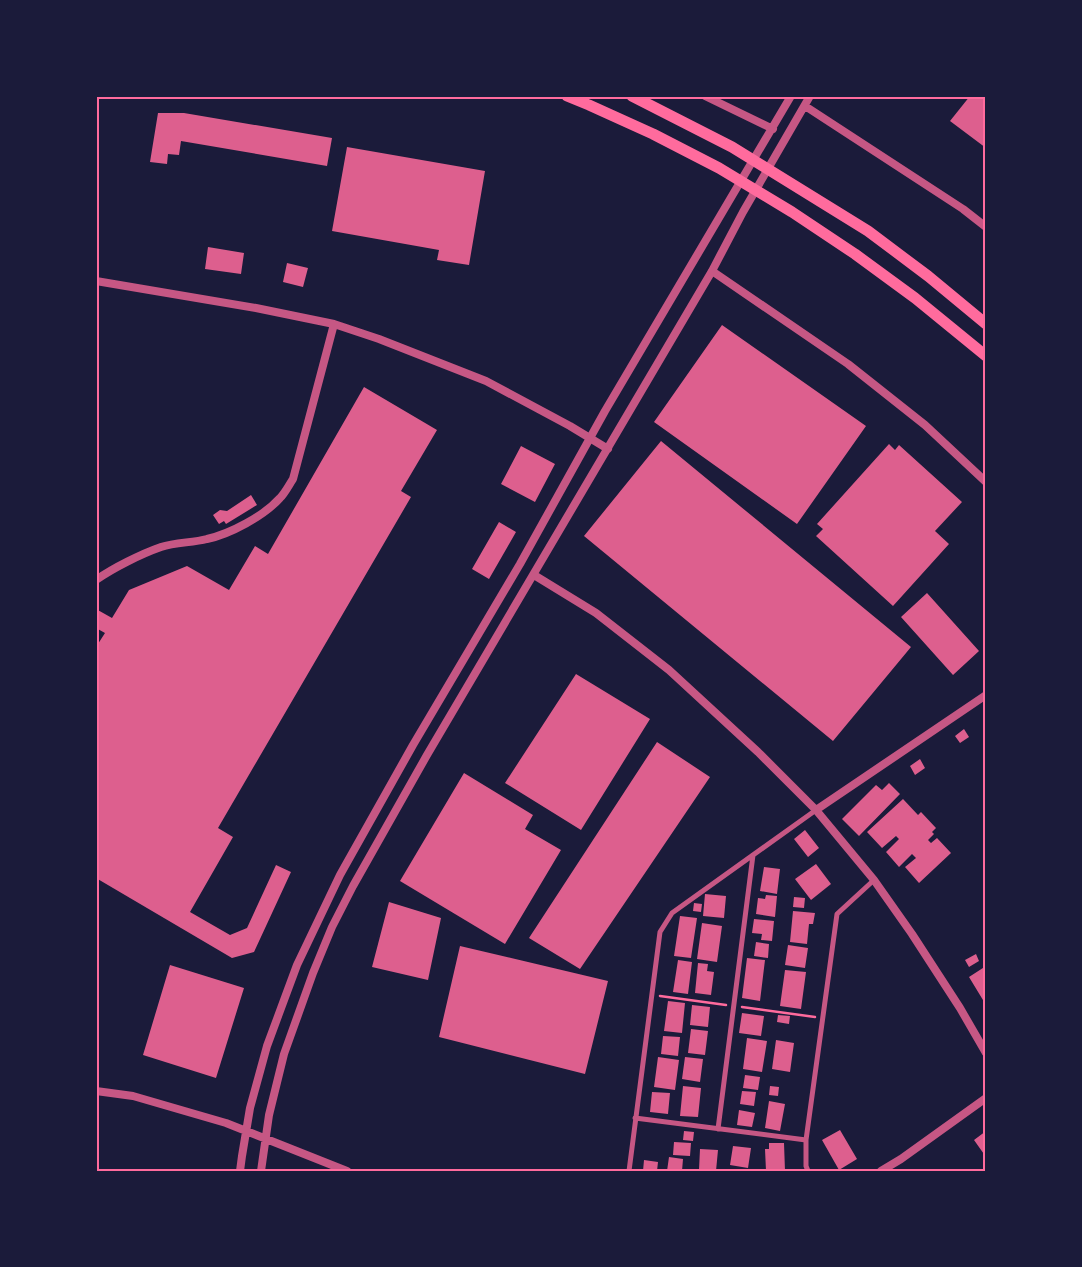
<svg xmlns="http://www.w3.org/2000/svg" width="1082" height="1267" font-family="'Fira Sans Condensed',sans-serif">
  <rect width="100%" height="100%" fill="#1b1b3a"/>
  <!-- building -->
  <path fill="#dd5f8e" d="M970 96H986V148L950 121Z
    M158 113H184L332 138 327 166 181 141 179 155 168 154 167 164 150 162Z
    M347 147 485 171 469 265 437 260 439 250 332 231Z
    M208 247 244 253 241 274 205 269Z
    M287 263 308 268 303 287 283 282Z
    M722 325 866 426 797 524 654 422Z
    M364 387 437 430 401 491 411 497 218 828 233 837 190 912 230 935 247 928 276 865 291 872 254 952 232 958 96 878V647L105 633 96 628V609L112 618 129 590 187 566 229 590 255 546 268 554Z
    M661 441 911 647 833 741 584 536Z
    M889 444 895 450 899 445 962 502 935 531 949 544 893 606 816 536 823 529 817 524Z
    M521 446 555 464 535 502 501 484Z
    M251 495 257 505 226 524 224 521 219 524 213 515 220 510 227 511Z
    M499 522 516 532 489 579 472 569Z
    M927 593 979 651 953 675 901 617Z
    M576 674 650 719 581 830 505 783Z
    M964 729 969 737 960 743 955 736Z
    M657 742 710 777 580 969 529 938Z
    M920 759 925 768 915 775 910 766Z
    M464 773 533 815 525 829 561 850 505 944 400 881Z
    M889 783 900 794 859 836 842 819 876 785 882 790Z
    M903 799 918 815 921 812 936 828 932 832 934 834 928 840 931 843 937 838 951 853 919 883 905 867 916 858 912 854 899 867 886 852 899 839 896 836 882 848 867 832Z
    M805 830 819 848 808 857 794 839Z
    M816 864 831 884 811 900 795 879Z
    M764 867 780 869 777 894 760 891Z
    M705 894 726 896 724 918 703 916Z
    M766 895 777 896 775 917 756 914 758 898 765 899Z
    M794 897 805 898 804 908 793 907Z
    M389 902 441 918 428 980 372 967Z
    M694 903 702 904 701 912 693 911Z
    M793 911 815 913 813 924H809L807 944 790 942Z
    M680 916 697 918 691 958 674 956Z
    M754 919 774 921 772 941 761 940 762 934 752 933Z
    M702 923 722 926 717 962 697 959Z
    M756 942 769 944 768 958 754 956Z
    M788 945 808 948 805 968 785 965Z
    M460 946 608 981 585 1074 439 1037Z
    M976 954 979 961 969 967 965 960Z
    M747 958 765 960 760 1001 742 998Z
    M678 960 692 962 688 994 673 992Z
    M698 963 708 964 707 971 714 972 711 995 695 993Z
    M170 965 244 988 216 1078 143 1055Z
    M986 966V1005L969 977Z
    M785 970 806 972 801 1009 780 1006Z
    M668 1001 685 1003 682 1033 664 1031Z
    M692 1005 710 1007 708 1027 690 1025Z
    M742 1013 764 1016 761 1036 739 1033Z
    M778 1015 790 1016 789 1024 777 1022Z
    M691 1029 708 1031 705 1055 688 1053Z
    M663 1036 680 1037 678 1056 661 1054Z
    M747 1038 767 1041 762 1072 743 1069Z
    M776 1040 794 1043 790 1072 772 1069Z
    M658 1057 679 1060 675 1090 654 1087Z
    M685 1057 703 1059 700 1082 682 1079Z
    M745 1075 760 1077 758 1090 743 1088Z
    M683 1086 701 1088 698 1117 680 1116Z
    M770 1086 779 1087 778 1096 769 1095Z
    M742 1091 756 1092 754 1106 740 1104Z
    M652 1092 670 1093 668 1114 650 1112Z
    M769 1101 785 1104 780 1131 765 1128Z
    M739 1110 755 1113 752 1127 737 1125Z
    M840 1130 857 1159 839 1170 822 1140Z
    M684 1131 694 1132 693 1141 683 1140Z
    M986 1131V1157L974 1140Z
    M674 1142 691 1143 690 1156 673 1155Z
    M769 1143H784L785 1171H766L765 1149H769Z
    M733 1146 751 1148 748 1168 730 1165Z
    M700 1149 718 1150 716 1171 699 1170Z
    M669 1157 683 1159 682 1171H667Z
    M644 1160 658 1162 657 1171H643Z"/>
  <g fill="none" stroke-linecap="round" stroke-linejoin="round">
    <!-- path -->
    <path stroke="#ff6b9d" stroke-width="2.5" d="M660 996 726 1005
      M742 1007 815 1017"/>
    <!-- minor -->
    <path stroke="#c65784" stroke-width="5" d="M635 1118 806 1140
      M718 1129 753 855
      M629 1171 660 932 672 913 816 810
      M808 1171 806 1166V1140L837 914 874 880"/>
    <!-- tertiary -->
    <path stroke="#c65784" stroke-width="8" d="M705 96 773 129
      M805 106 963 209 986 227
      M712 271 848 364 925 425 986 482
      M96 281 256 308 334 324 379 339 486 381 570 426 608 449
      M534 575 596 613 669 670 758 752 816 810 874 880 912 934 960 1008 986 1053
      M96 580C113 568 141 554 161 547 176 542 192 543 207 539 230 534 264 516 280 498 285 493 289 485 293 479L334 324
      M816 810 986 695
      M96 1091 133 1096 226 1123 347 1171
      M240 1171 242 1156 250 1108 267 1046 297 965 340 875 413 745 520 564 605 411 791 96
      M261 1171 269 1115 284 1054 313 973 332 927 353 886 427 755 712 271 743 212 810 96
      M881 1171 901 1159 986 1098"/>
    <!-- motorway -->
    <path stroke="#ff6b9d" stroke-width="11" d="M567 96 589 105 653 134 719 168 792 212 855 254 915 298 986 356
      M632 96 732 147 868 231 928 276 986 324"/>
  </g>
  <!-- border -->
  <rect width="1082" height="1267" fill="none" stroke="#1b1b3a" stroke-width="195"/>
  <rect x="98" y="98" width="886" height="1072" fill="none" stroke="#ff6b9d" stroke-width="2"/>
</svg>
